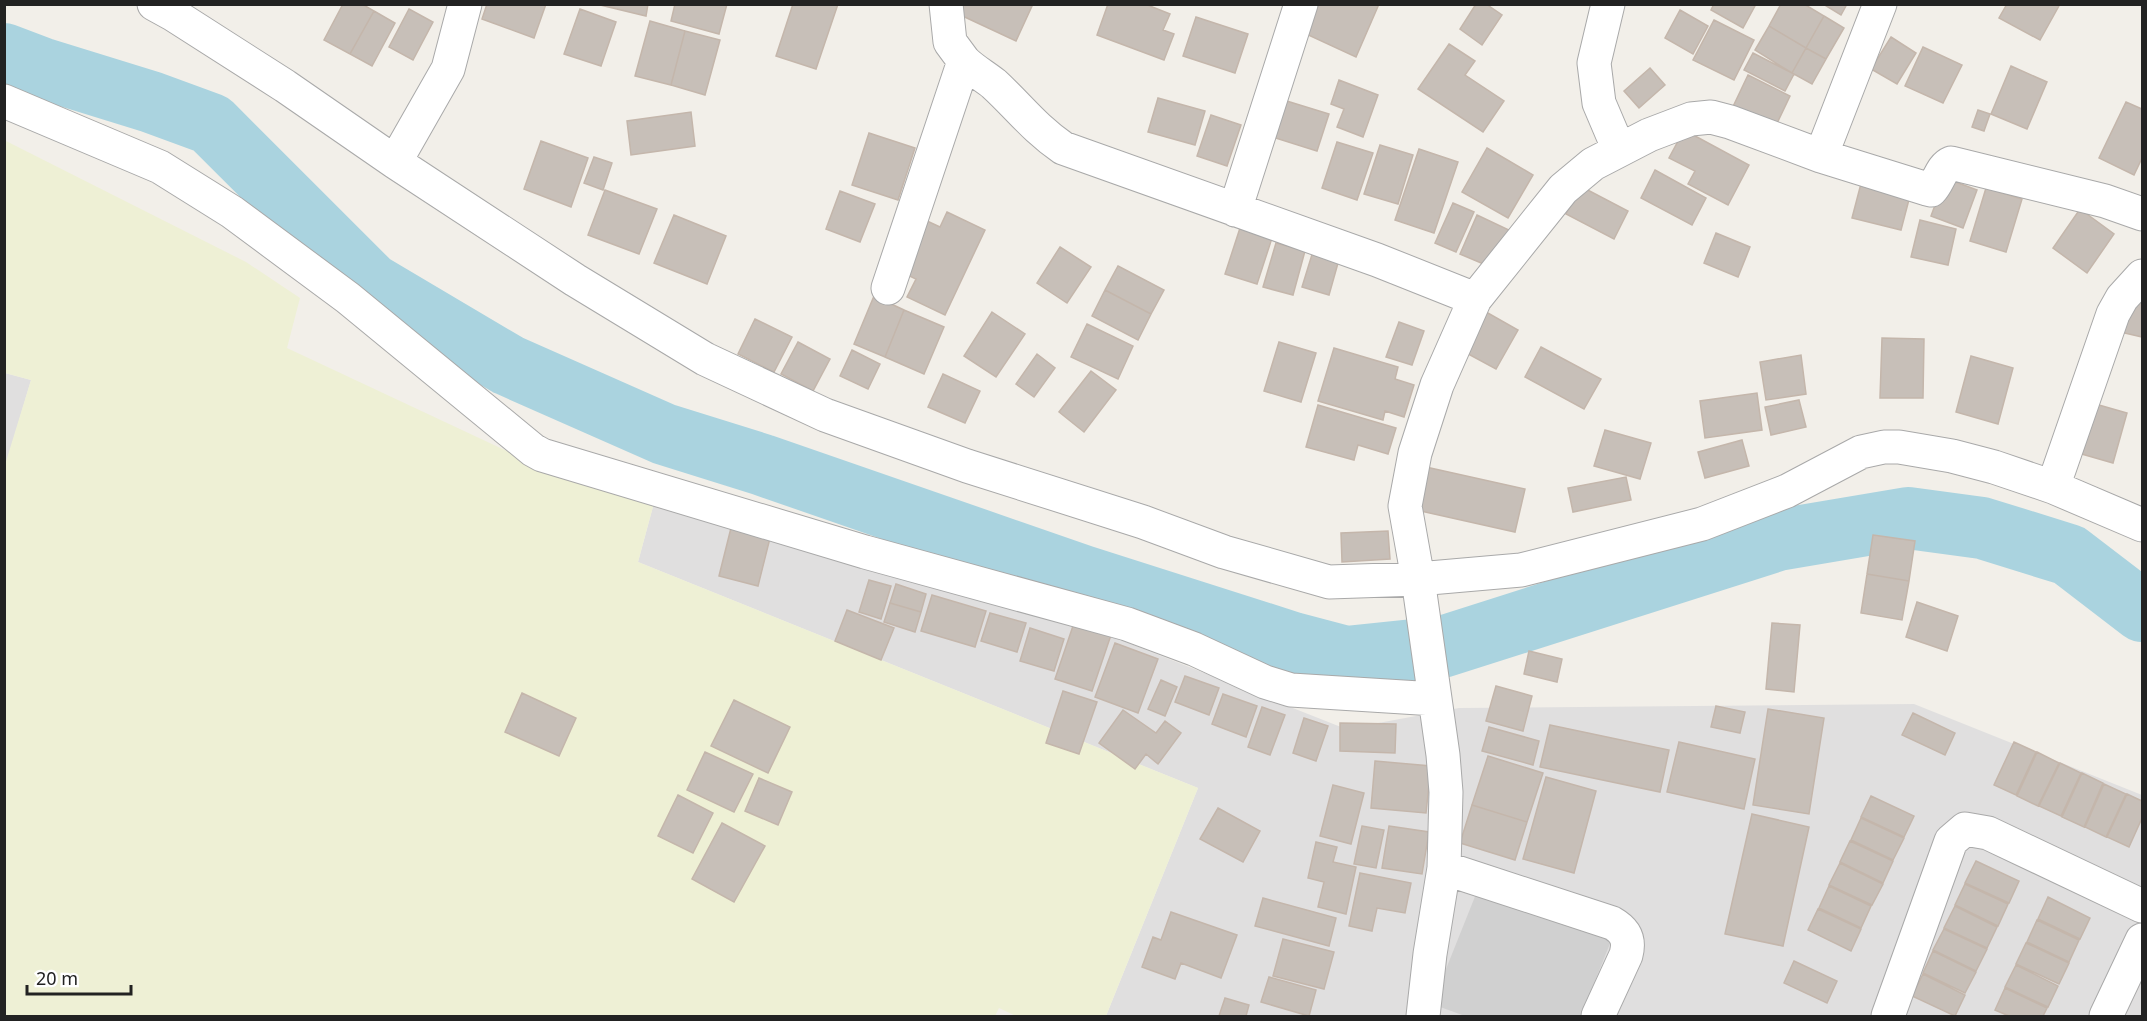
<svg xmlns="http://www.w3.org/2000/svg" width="2147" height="1021" font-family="'Noto Sans',sans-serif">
  <rect width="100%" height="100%" fill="#f2efe9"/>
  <!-- residential -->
  <path fill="#e0dfdf" d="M5 373 31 380 5 468Z
    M654 503 1078 623 1346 729 1459 708 1914 704 2142 795V1016H1106L1198 788 638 562Z"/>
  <!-- religious -->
  <path fill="#d0d0d0" d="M1478 889 1611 941 1581 1016H1465L1432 1004Z"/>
  <!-- farmland -->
  <path fill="#eef0d5" d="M4 140 246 262 300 298 287 348 571 481 654 503 638 562 1198 788 1106 1016H1016L999 1008 995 1016H5L4 468 31 380 5 373Z"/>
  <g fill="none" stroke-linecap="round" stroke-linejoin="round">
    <!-- river -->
    <path stroke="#aad3df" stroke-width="62" d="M4 54 41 68 151 102 211 124 371 284 508 365 664 434 763 465 1083 576 1293 643 1346 657 1442 647 1778 540 1908 518 1982 528 2069 555 2142 611"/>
  </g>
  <!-- building -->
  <path fill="#c7bfb8" stroke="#c4b6ab" stroke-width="1.5" d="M343 4H362L374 11 350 54 324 40Z
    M487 4H546L534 38 482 19Z
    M596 4H648L646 16Z
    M675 4H727L719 34 671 21Z
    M793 4H838L816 69 776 56Z
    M957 4H1028L1032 6 1016 41 954 12Z
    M1108 4H1145L1170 14 1163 30 1174 34 1164 60 1097 35Z
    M1319 4H1379L1356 57 1306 34Z
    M1476 4H1486L1502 15 1482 45 1460 29Z
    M1714 4H1756L1743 28 1711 10Z
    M1781 4H1804L1824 16 1806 48 1769 26Z
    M1823 4H1847L1841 15Z
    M2007 4H2060L2040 40 1999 18Z
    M409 9 433 22 413 60 389 47Z
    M580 9 616 22 601 66 564 54Z
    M1680 10 1708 26 1693 54 1665 38Z
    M374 11 395 23 372 66 350 54Z
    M1824 16 1844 28 1826 59 1806 48Z
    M1196 17 1248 34 1235 73 1183 56Z
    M1714 20 1754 40 1734 80 1693 60Z
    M650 21 685 31 671 85 635 76Z
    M1769 26 1806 48 1792 73 1755 50Z
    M685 31 720 40 705 95 671 85Z
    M1891 37 1916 53 1897 84 1871 69Z
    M1449 44 1475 61 1465 75 1504 101 1483 132 1418 89Z
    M1923 47 1962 65 1943 103 1905 86Z
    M1806 48 1826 59 1812 84 1792 73Z
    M1753 53 1794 74 1785 91 1744 70Z
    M2011 66 2047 82 2027 129 1991 114Z
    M1650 68 1665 85 1639 108 1624 91Z
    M1748 75 1790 96 1772 134 1730 113Z
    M1339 80 1378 95 1363 137 1337 127 1344 109 1331 104Z
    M1158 98 1205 111 1195 145 1148 132Z
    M1277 98 1329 114 1317 151 1266 135Z
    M2126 102 2142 109V158L2134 175 2099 158Z
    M1978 110 1990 114 1984 131 1972 127Z
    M691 112 695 146 631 155 627 121Z
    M1211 115 1241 125 1227 166 1197 156Z
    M1684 130 1749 165 1728 205 1688 184 1695 171 1669 158Z
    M869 133 915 148 898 200 852 185Z
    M541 141 588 158 571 207 524 189Z
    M1337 142 1373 153 1357 200 1322 188Z
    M1380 145 1413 155 1398 204 1364 194Z
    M1487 148 1533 175 1508 218 1462 192Z
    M1419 149 1458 162 1434 233 1395 220Z
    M594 157 612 163 603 190 584 183Z
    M1655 170 1706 198 1692 225 1641 198Z
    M1863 176 1912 188 1901 230 1852 218Z
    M1945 178 1977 190 1963 228 1931 216Z
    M1580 186 1628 211 1614 239 1566 214Z
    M1986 188 2022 199 2006 252 1970 241Z
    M605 190 657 209 639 254 588 235Z
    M840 191 875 204 860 242 826 229Z
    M1453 203 1474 212 1456 252 1435 243Z
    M2080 209 2114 234 2087 273 2053 248Z
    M947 212 985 230 945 315 907 297 916 279 901 272 925 220 940 227Z
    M674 215 726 236 707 284 654 263Z
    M1477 215 1509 230 1493 268 1460 254Z
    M1920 220 1956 229 1948 265 1911 257Z
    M1241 225 1273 235 1257 284 1225 274Z
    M1716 233 1750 247 1738 277 1704 263Z
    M1276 243 1305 251 1293 295 1263 287Z
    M1060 247 1091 267 1067 303 1037 283Z
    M1314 248 1340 256 1329 295 1302 287Z
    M1118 266 1164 290 1151 314 1105 290Z
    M1105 290 1151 314 1138 340 1092 316Z
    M2127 295 2142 298V337L2120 332Z
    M874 296 904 310 885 357 854 344Z
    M1479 308 1518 330 1496 369 1457 348Z
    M904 310 944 327 924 374 885 357Z
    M992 312 1025 334 996 377 964 356Z
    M755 319 792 337 774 372 738 354Z
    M1399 322 1424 331 1412 365 1386 357Z
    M1087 324 1133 346 1118 379 1071 357Z
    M1882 338 1924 339 1923 398H1880Z
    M798 342 830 359 813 391 781 374Z
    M1279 342 1316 353 1301 402 1264 391Z
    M1541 347 1601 379 1584 409 1525 377Z
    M1334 348 1398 367 1395 379 1414 385 1404 417 1385 411 1383 420 1318 401Z
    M852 350 880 364 868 389 840 376Z
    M1037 354 1055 368 1034 397 1016 384Z
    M1801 355 1806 394 1766 400 1760 362Z
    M1971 356 2013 368 1998 424 1956 412Z
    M1091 371 1116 390 1084 432 1059 412Z
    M943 374 980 391 965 423 928 407Z
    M1757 393 1762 430 1705 438 1700 401Z
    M1799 400 1806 427 1771 435 1765 407Z
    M2085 401 2127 413 2113 463 2071 451Z
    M1318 405 1396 428 1388 454 1358 445 1354 460 1306 447Z
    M1605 430 1651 443 1640 479 1594 466Z
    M1742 440 1749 466 1705 478 1698 452Z
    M1417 465 1525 489 1515 532 1407 508Z
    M1626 477 1631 500 1573 512 1568 488Z
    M732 524 771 534 758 586 719 576Z
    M1388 531 1390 559 1342 562 1341 533Z
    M1873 535 1915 541 1909 581 1867 574Z
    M1867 574 1909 581 1902 620 1861 613Z
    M869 580 891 586 881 619 859 612Z
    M896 584 926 594 921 612 890 603Z
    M932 595 986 611 975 647 921 631Z
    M1917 602 1958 616 1947 651 1906 637Z
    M890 603 921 612 915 632 884 622Z
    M847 610 894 628 881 660 835 641Z
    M990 613 1026 623 1017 652 981 641Z
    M1074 623 1111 635 1092 691 1055 679Z
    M1772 623 1800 625 1794 692 1766 689Z
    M1030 628 1064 639 1054 671 1020 661Z
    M1115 643 1158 659 1138 713 1095 697Z
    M1529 651 1562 659 1557 682 1524 674Z
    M1185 676 1219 688 1209 715 1175 702Z
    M1161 680 1177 687 1165 716 1148 709Z
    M1496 686 1532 696 1523 731 1486 721Z
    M1063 691 1097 702 1079 754 1046 743Z
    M522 693 576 718 559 756 505 732Z
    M1223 694 1257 706 1246 737 1212 724Z
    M734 700 790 727 768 773 711 746Z
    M1716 706 1745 712 1740 733 1711 727Z
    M1262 707 1285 715 1270 755 1248 747Z
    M1768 709 1824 718 1809 814 1753 805Z
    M1123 710 1156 733 1165 721 1181 733 1158 764 1146 754 1135 769 1099 743Z
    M1913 713 1955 733 1945 755 1902 735Z
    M1304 718 1328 726 1316 761 1293 753Z
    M1340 723 1396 724 1395 753 1340 751Z
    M1550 725 1669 750 1660 792 1540 767Z
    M1489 727 1539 741 1533 765 1482 751Z
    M1679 742 1755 759 1744 809 1667 792Z
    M2014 742 2036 752 2016 795 1994 785Z
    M705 752 753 774 734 812 687 790Z
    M2037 752 2059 763 2038 806 2017 796Z
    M1488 756 1543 773 1527 822 1472 805Z
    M1375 761 1431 766 1426 813 1371 808Z
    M2060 763 2081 773 2061 816 2039 806Z
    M2082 773 2103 783 2084 827 2062 817Z
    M1546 777 1596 791 1574 873 1523 859Z
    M759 778 792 792 778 825 745 811Z
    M2104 784 2126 794 2106 837 2085 827Z
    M1333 785 1364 793 1351 844 1320 836Z
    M2127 794 2142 801V818L2129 847 2107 837Z
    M678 795 713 813 693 853 658 836Z
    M1871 796 1914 816 1904 837 1861 817Z
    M1472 805 1527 822 1515 860 1460 843Z
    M1218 808 1260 831 1243 862 1200 839Z
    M1752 814 1809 827 1783 946 1725 934Z
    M1861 818 1904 838 1893 860 1851 840Z
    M722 823 765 846 734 902 692 879Z
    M1362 826 1384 830 1376 868 1354 864Z
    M1389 826 1429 832 1422 874 1382 868Z
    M1850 841 1893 861 1883 883 1840 862Z
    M1316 842 1337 847 1333 862 1356 867 1346 914 1318 907 1324 882 1308 878Z
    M1976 861 2019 881 2009 903 1965 883Z
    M1840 863 1883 884 1872 905 1829 885Z
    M1360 873 1411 883 1405 913 1377 908 1372 931 1349 926Z
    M1965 884 2008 904 1998 926 1955 905Z
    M1829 886 1871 906 1861 928 1819 908Z
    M2048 897 2090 918 2080 939 2038 919Z
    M1263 898 1336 918 1329 946 1255 926Z
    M1955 906 1997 927 1987 948 1944 928Z
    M1818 909 1861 929 1851 951 1808 930Z
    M1171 912 1237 935 1221 978 1181 963 1175 979 1142 967 1153 937 1161 940Z
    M2037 920 2079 940 2069 962 2027 942Z
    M1944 929 1987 949 1976 971 1933 950Z
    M1283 939 1334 952 1324 989 1273 976Z
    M2026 943 2069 963 2059 984 2016 964Z
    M1933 951 1976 972 1965 993 1923 973Z
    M1794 961 1837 981 1827 1003 1784 983Z
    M2016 965 2058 986 2048 1007 2005 987Z
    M1923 974 1965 995 1955 1016 1912 996Z
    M1269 977 1316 990 1309 1016 1261 1002Z
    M2005 988 2047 1008 2043 1016H2009L1995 1010Z
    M1225 998 1249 1005 1246 1016H1219Z"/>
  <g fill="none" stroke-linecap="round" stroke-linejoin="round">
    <defs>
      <path id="street" d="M154 4 174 15 285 86 395 162 575 280 705 359 825 415 967 466 1143 522 1224 552 1329 582 1418 579 1521 570 1702 524 1787 491 1861 452 1884 447H1899L1952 456 1994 467 2053 487 2142 525
        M946 4 950 42 964 61
        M1608 4 1594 63 1599 103 1619 150
        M4 101 160 167 232 212 348 298 533 450 542 455 865 552 1127 624 1194 649 1265 682 1291 690 1435 699
        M1821 156 1880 4
        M395 162 448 69 465 4
        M1235 210 1301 4
        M888 288 964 61C973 70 984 76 994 84 1019 107 1034 128 1063 148L1377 260 1475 299
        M2053 487 2113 314 2122 298 2142 276
        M1444 868 1612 923C1626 931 1630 940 1626 955L1598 1016
        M1423 1016 1430 954 1444 868 1446 792 1443 755 1418 579 1405 506 1415 453 1437 385 1475 299 1563 189 1593 164 1649 135 1691 119 1711 117 1730 122 1821 156 1927 189 1931 190C1939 182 1941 167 1951 163L2105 201 2142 214
        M1888 1016 1951 841 1965 829 1988 833 2142 906
        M2106 1016 2142 940"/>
    </defs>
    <!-- street casing -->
    <use href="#street" stroke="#a9a9a9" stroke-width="35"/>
    <!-- street -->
    <use href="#street" stroke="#fff" stroke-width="33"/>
  </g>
  <!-- border -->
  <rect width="2147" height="1021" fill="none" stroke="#222222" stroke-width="12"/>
  <!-- scale -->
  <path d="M27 985v9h104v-9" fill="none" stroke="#222222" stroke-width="3"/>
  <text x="36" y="985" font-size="18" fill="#222222" stroke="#ffffff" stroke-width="4.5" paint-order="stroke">20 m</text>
</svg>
